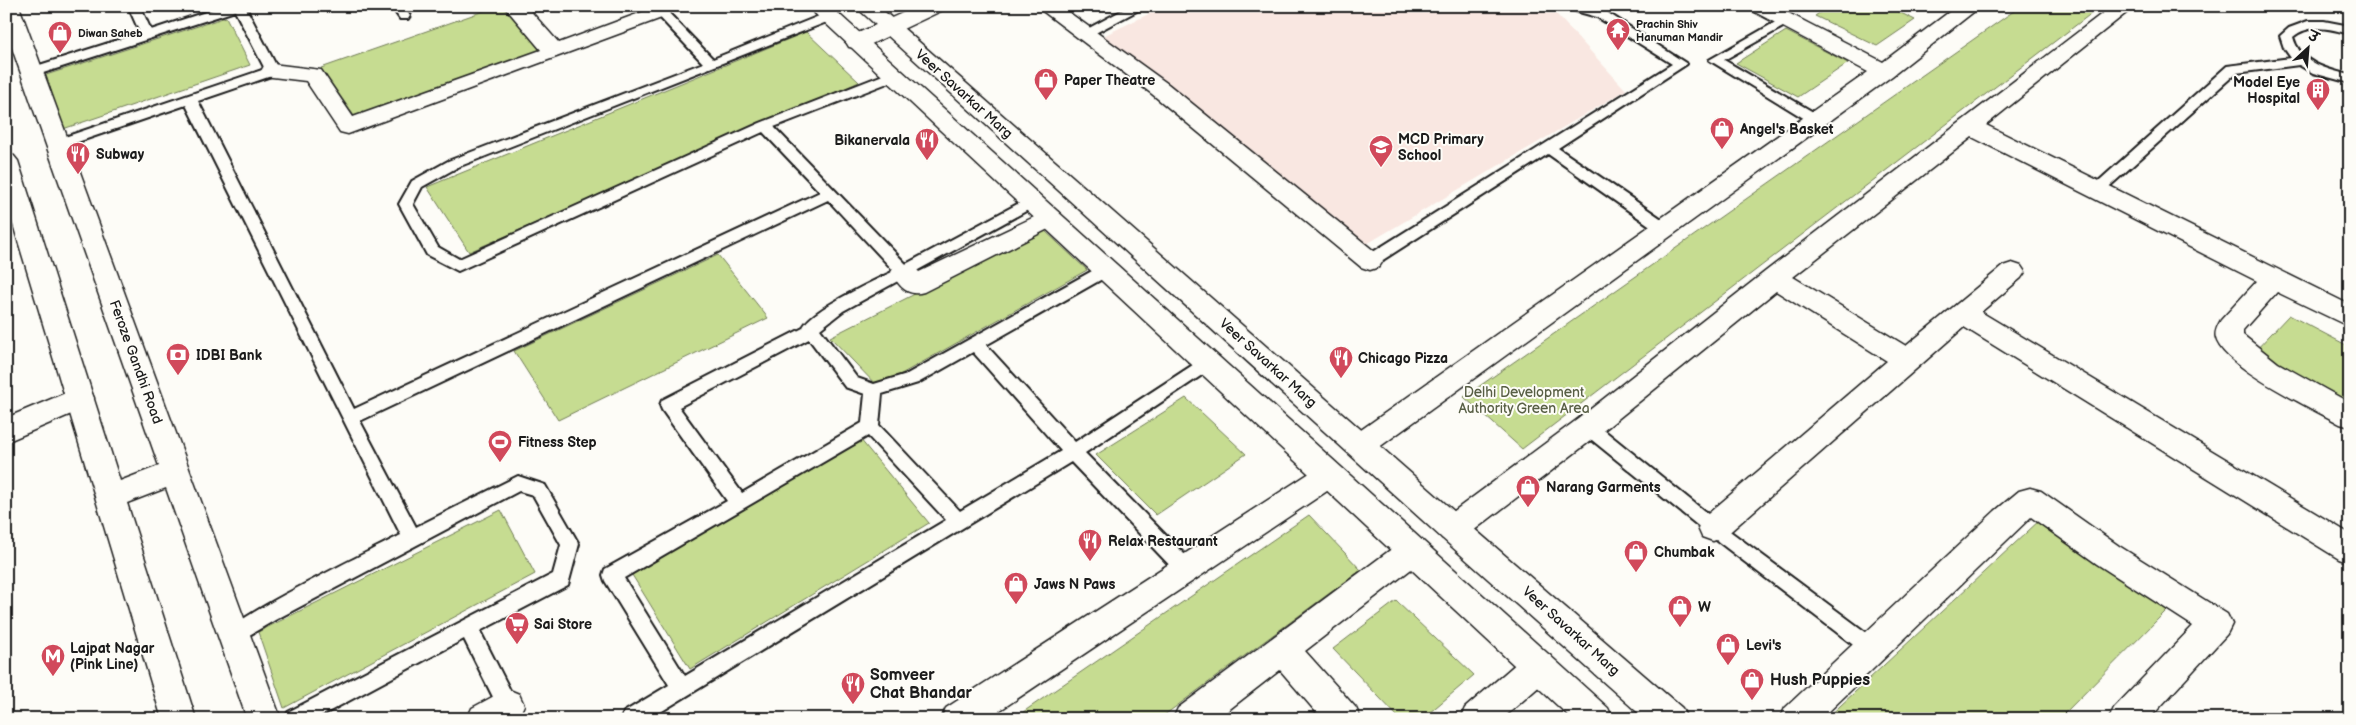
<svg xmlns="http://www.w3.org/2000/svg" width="2356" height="725" font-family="'Balsamiq Sans','Playpen Sans Deva',sans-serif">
  <rect width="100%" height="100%" fill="#fdfcf7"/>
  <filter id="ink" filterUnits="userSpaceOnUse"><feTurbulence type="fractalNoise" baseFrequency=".02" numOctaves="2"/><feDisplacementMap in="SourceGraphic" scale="10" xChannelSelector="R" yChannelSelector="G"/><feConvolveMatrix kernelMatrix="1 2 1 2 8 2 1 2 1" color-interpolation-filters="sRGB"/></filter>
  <g filter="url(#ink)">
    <!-- built -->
    <path fill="#f9e7e1" d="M1165 6H1549L1626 90 1365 245 1101 37Z"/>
    <!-- green -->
    <path fill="#c6dc91" stroke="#717c56" d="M498 6H505L544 49 357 120 321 68Z
      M1829 6H1887L1915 20 1877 46 1815 16Z
      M2021 6H2101L1522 449 1464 397Z
      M226 17 250 65 63 129 46 75Z
      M1786 31 1848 63 1798 97 1736 63Z
      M806 32 859 82 469 252 427 187Z
      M1043 229 1087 270 878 387 830 337Z
      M718 255 768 318 558 420 514 351Z
      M2289 315 2350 347V405L2254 352Z
      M1186 398 1246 454 1156 515 1096 455Z
      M860 439 929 523 690 669 629 570Z
      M501 510 535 574 284 708 258 632Z
      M1309 515 1361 570 1159 719H1013Z
      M2041 519 2168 609 2059 719H1826Z
      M1396 601 1474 675 1422 719H1400L1333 649Z"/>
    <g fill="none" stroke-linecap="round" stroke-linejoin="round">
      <defs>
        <path id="lane" d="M128 6H140L151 30 224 6H245L279 71 277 74 198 101 354 409 820 192 763 132 458 271 427 255 399 204 412 181 448 161 703 63 649 6H662L713 59 824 14H832L834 17 832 20 458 167 422 187 413 204 438 247 459 259 760 123 888 73H898L900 76 898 79 774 127 906 264 1027 199H1037L1039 202 1037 205 843 311 820 329 857 378 874 384 907 374 1101 266H1111L1114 270 1111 274 986 345 1075 442 1202 359 1208 357 1214 359 1216 363 1214 367 1085 453 1192 562 1194 568 1192 574 1185 576 1178 574 1071 462 649 719H621L624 712 669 685 605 581 603 575 605 569 727 501 662 410 660 405 662 400 803 328C808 311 876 280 894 271L828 200 360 421 416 527 518 476 545 485 579 544 568 585 480 631 521 712 518 719H504L464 639 315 719H285L288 712 553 574 561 545 533 495 519 491 275 620 234 644 227 641 224 635C233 617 374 549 401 535L186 105 63 147H53L51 144 53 141 265 69 235 11 37 75H27L25 72 27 69 140 33ZM809 339 845 387 865 394 862 423 742 493 679 407ZM973 352 1061 451 960 511 879 425 882 394 918 383ZM868 436 946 520 685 676 624 578Z
          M391 6H403L410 16 408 19H400Z
          M1130 6H1146L1088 37H1080L1078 34Z
          M1566 6H1587L1605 11 1687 64 1558 148 1669 224 1671 228 1669 232H1659L1548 154 1375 265H1365L1362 261 1365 257 1672 64 1597 17 1568 9Z
          M1786 16 1790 17 1792 20 1790 23 1724 60 1820 116 1822 119 1820 122H1810L1709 60Z
          M2308 21H2324L2350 26V34C2330 29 2310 23 2293 37 2300 63 2326 69 2350 75V83L2313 73 2299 65 2236 73 2102 193H2092L2090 190 2092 187 2227 66 2291 58 2284 48 2280 36 2289 28Z
          M1588 420 1594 422 1719 523 1879 642 1882 648 1879 654 1872 657 1865 654 1707 533 1582 432 1580 427 1582 422Z"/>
        <path id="street" d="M504 6H526L559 43 653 8H667L671 12 667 16 348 134 340 132 306 81 264 76 261 71 264 66 272 64 321 70 353 117 541 50Z
          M918 6H946L943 10 865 47 857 48 849 47 846 42 849 37Z
          M1036 6H1060L1168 84 1379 255 1383 261 1379 267 1370 270 1361 267 1152 94Z
          M1748 6H1775L1883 62 1957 6H1981L1892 76 1371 453 1361 457 1351 453 1346 445 1351 437 1868 72 1751 10Z
          M2112 6H2135L1986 125 2350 305V327L2277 292 2243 330V335L2278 363 2350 403V427L2340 424C2315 410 2222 366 2216 338 2214 332 2218 325 2221 320L2257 281 1972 137 1793 277 1906 346 2003 266 2012 263 2021 266 2025 272 2021 278 1981 312 2350 534V563L2339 559 1964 327 1724 537 1713 541 1702 537 1698 528 1702 519 1887 361 1776 291 1598 435 1464 538 1453 542 1442 538 1438 529 1442 520 1578 419 1766 271Z
          M1049 210 1058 212 1061 218 1058 224 924 292C907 297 899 286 891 272L895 266C906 262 911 263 919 272Z
          M80 387 90 390 94 398 90 406 6 442V418Z
          M1329 463 1339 467 1344 475 1339 483 987 719H941L946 708 1319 467Z
          M2030 488 2041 491 2119 546 2227 614 2232 624 2227 634 2149 719H2109L2114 708 2193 626 2097 564 2031 517 1821 719H1780L1785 708 1995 511 2019 491Z
          M1412 538 1423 542 1427 551 1423 560 1305 651 1356 708 1361 719H1322L1280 670 1217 719H1173L1178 708 1401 542Z
          M1538 651 1550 655 1555 666 1550 677 1502 719H1460L1465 708 1526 655Z
          M507 689 519 694 524 705 519 716 515 719H467L472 708Z"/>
        <path id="secondary" d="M6 6H19L281 719H247L166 488 127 503 196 719H162L6 201V153L14 156 18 161 120 481 159 466 6 31Z
          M807 6H830L1608 708 1613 719H1572Z
          M855 6H878L1464 520 1682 708 1687 719H1645L1442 538Z"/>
      </defs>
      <!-- lane casing -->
      <use href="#lane" stroke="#1c1c1c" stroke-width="4"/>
      <!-- street casing -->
      <use href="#street" stroke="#1c1c1c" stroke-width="3"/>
      <!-- secondary casing -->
      <use href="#secondary" stroke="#1c1c1c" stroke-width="3"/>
      <!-- lane -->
      <use href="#lane" fill="#fdfcf7" fill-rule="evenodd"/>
      <!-- street -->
      <use href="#street" fill="#fdfcf7" fill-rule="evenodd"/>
      <!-- secondary -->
      <use href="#secondary" fill="#fdfcf7" fill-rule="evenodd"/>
    </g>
  </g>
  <!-- icons -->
  <defs>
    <symbol id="temple-pin" viewBox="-11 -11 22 30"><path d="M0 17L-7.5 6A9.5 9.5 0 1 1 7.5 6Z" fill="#d1495b" stroke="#fdfcf7"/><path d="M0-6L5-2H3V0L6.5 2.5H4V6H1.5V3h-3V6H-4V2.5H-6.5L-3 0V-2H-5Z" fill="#fff"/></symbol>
    <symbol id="shop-pin" viewBox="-11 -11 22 30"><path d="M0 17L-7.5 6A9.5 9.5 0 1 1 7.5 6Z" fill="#d1495b" stroke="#fdfcf7"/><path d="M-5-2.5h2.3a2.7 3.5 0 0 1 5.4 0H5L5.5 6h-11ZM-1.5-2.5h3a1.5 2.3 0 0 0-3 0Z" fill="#fff"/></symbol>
    <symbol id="building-pin" viewBox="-11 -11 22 30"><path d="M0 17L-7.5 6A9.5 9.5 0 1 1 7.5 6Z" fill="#d1495b" stroke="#fdfcf7"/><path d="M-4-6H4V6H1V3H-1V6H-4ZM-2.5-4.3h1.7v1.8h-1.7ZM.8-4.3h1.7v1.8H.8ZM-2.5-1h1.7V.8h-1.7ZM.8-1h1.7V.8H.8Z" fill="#fff"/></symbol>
    <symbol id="restaurant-pin" viewBox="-11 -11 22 30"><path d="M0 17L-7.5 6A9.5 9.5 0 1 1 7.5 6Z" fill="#d1495b" stroke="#fdfcf7"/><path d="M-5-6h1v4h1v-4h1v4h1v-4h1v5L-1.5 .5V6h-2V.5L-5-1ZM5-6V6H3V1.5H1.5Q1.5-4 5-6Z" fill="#fff"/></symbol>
    <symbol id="school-pin" viewBox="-11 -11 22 30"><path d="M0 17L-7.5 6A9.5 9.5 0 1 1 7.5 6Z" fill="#d1495b" stroke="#fdfcf7"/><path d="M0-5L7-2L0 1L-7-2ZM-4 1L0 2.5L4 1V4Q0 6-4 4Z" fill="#fff"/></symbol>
    <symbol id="bank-pin" viewBox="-11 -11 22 30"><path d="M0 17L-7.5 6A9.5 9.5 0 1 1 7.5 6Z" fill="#d1495b" stroke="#fdfcf7"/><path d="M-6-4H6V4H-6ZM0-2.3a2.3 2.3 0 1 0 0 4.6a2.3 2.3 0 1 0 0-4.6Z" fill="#fff"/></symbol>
    <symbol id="stadium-pin" viewBox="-11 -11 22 30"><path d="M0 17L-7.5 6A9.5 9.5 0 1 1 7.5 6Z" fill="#d1495b" stroke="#fdfcf7"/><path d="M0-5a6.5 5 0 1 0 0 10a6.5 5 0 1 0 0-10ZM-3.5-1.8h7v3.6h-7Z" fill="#fff"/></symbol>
    <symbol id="supermarket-pin" viewBox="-11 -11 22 30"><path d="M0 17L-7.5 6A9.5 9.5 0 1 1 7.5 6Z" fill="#d1495b" stroke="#fdfcf7"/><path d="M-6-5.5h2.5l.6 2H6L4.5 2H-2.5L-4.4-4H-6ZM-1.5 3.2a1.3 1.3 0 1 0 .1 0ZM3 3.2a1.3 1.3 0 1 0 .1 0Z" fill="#fff"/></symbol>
    <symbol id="metro-pin" viewBox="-11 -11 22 30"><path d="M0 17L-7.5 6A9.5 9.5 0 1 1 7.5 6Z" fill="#d1495b" stroke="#fdfcf7"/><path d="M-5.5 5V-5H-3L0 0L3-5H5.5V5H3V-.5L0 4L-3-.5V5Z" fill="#fff"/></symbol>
  </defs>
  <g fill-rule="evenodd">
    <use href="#temple-pin" x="1604" y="16" width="28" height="38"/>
    <use href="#shop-pin" x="46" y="19" width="28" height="38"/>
    <use href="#shop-pin" x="1032" y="66" width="28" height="38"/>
    <use href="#building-pin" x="2304" y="76" width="28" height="38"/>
    <use href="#shop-pin" x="1708" y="115" width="28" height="38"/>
    <use href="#restaurant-pin" x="913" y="126" width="28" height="38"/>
    <use href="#school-pin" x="1367" y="133" width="28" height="38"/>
    <use href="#restaurant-pin" x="64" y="140" width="28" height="38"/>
    <use href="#bank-pin" x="164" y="341" width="28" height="38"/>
    <use href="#restaurant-pin" x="1327" y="344" width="28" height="38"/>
    <use href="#stadium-pin" x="486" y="428" width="28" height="38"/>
    <use href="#shop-pin" x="1514" y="473" width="28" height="38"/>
    <use href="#restaurant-pin" x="1076" y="527" width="28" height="38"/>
    <use href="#shop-pin" x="1622" y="538" width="28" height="38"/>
    <use href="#shop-pin" x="1002" y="570" width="28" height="38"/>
    <use href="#shop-pin" x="1666" y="593" width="28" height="38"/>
    <use href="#supermarket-pin" x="503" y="610" width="28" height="38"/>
    <use href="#shop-pin" x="1714" y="631" width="28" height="38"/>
    <use href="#metro-pin" x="39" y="642" width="28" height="38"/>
    <use href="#shop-pin" x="1738" y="666" width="28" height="38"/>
    <use href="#restaurant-pin" x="839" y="670" width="28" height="38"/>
  </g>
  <g text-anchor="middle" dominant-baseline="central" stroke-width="4" stroke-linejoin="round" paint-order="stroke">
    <!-- far-poi labels -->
    <g font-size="11" font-weight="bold" fill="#1c1c1c" stroke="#fdfcf7" text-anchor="start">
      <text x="1636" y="24">Prachin Shiv<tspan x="1636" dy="13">Hanuman Mandir</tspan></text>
      <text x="78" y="33">Diwan Saheb</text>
    </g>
    <!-- poi labels -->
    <g font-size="14" font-weight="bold" fill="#1c1c1c" stroke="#fdfcf7" text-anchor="start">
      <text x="1064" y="80">Paper Theatre</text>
      <text x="2300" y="82" text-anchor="end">Model Eye<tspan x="2300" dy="16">Hospital</tspan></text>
      <text x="1740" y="129">Angel's Basket</text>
      <text x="1398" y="139">MCD Primary<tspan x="1398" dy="16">School</tspan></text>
      <text x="910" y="140" text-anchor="end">Bikanervala</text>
      <text x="96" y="154">Subway</text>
      <text x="196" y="355">IDBI Bank</text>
      <text x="1358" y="358">Chicago Pizza</text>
      <text x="518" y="442">Fitness Step</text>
      <text x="1546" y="487">Narang Garments</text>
      <text x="1108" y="541">Relax Restaurant</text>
      <text x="1654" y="552">Chumbak</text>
      <text x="1034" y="584">Jaws N Paws</text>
      <text x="1698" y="607">W</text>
      <text x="534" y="624">Sai Store</text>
      <text x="1746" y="645">Levi's</text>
      <text x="70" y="648">Lajpat Nagar<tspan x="70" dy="16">(Pink Line)</tspan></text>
    </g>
    <!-- street labels -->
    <g font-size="14" fill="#1c1c1c" stroke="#fdfcf7">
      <text transform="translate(964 94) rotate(42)">Veer Savarkar Marg</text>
      <text transform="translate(136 362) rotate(70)">Feroze Gandhi Road</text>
      <text transform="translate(1268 363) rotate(42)">Veer Savarkar Marg</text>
      <text transform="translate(1571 631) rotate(42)">Veer Savarkar Marg</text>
    </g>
    <!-- park labels -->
    <g font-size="14" fill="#585f45" stroke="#fdfcf7">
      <text x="1524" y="392">Delhi Development<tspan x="1524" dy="16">Authority Green Area</tspan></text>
    </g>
    <!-- near-poi labels -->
    <g font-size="16" font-weight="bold" fill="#1c1c1c" stroke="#fdfcf7" text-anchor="start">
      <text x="870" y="675">Somveer<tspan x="870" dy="18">Chat Bhandar</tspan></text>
      <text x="1770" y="680">Hush Puppies</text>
    </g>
  </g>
  <!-- margin -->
  <rect width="2356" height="725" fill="none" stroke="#fdfcf7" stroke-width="25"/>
  <rect x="12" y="12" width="2331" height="700" fill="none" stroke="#1c1c1c" stroke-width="2" filter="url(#ink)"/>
  <!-- north arrow -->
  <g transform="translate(2308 48) rotate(26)" stroke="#fdfcf7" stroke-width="4" paint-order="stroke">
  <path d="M0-4L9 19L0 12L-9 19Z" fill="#1c1c1c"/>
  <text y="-8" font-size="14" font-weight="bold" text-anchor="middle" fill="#1c1c1c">उ</text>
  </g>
</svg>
